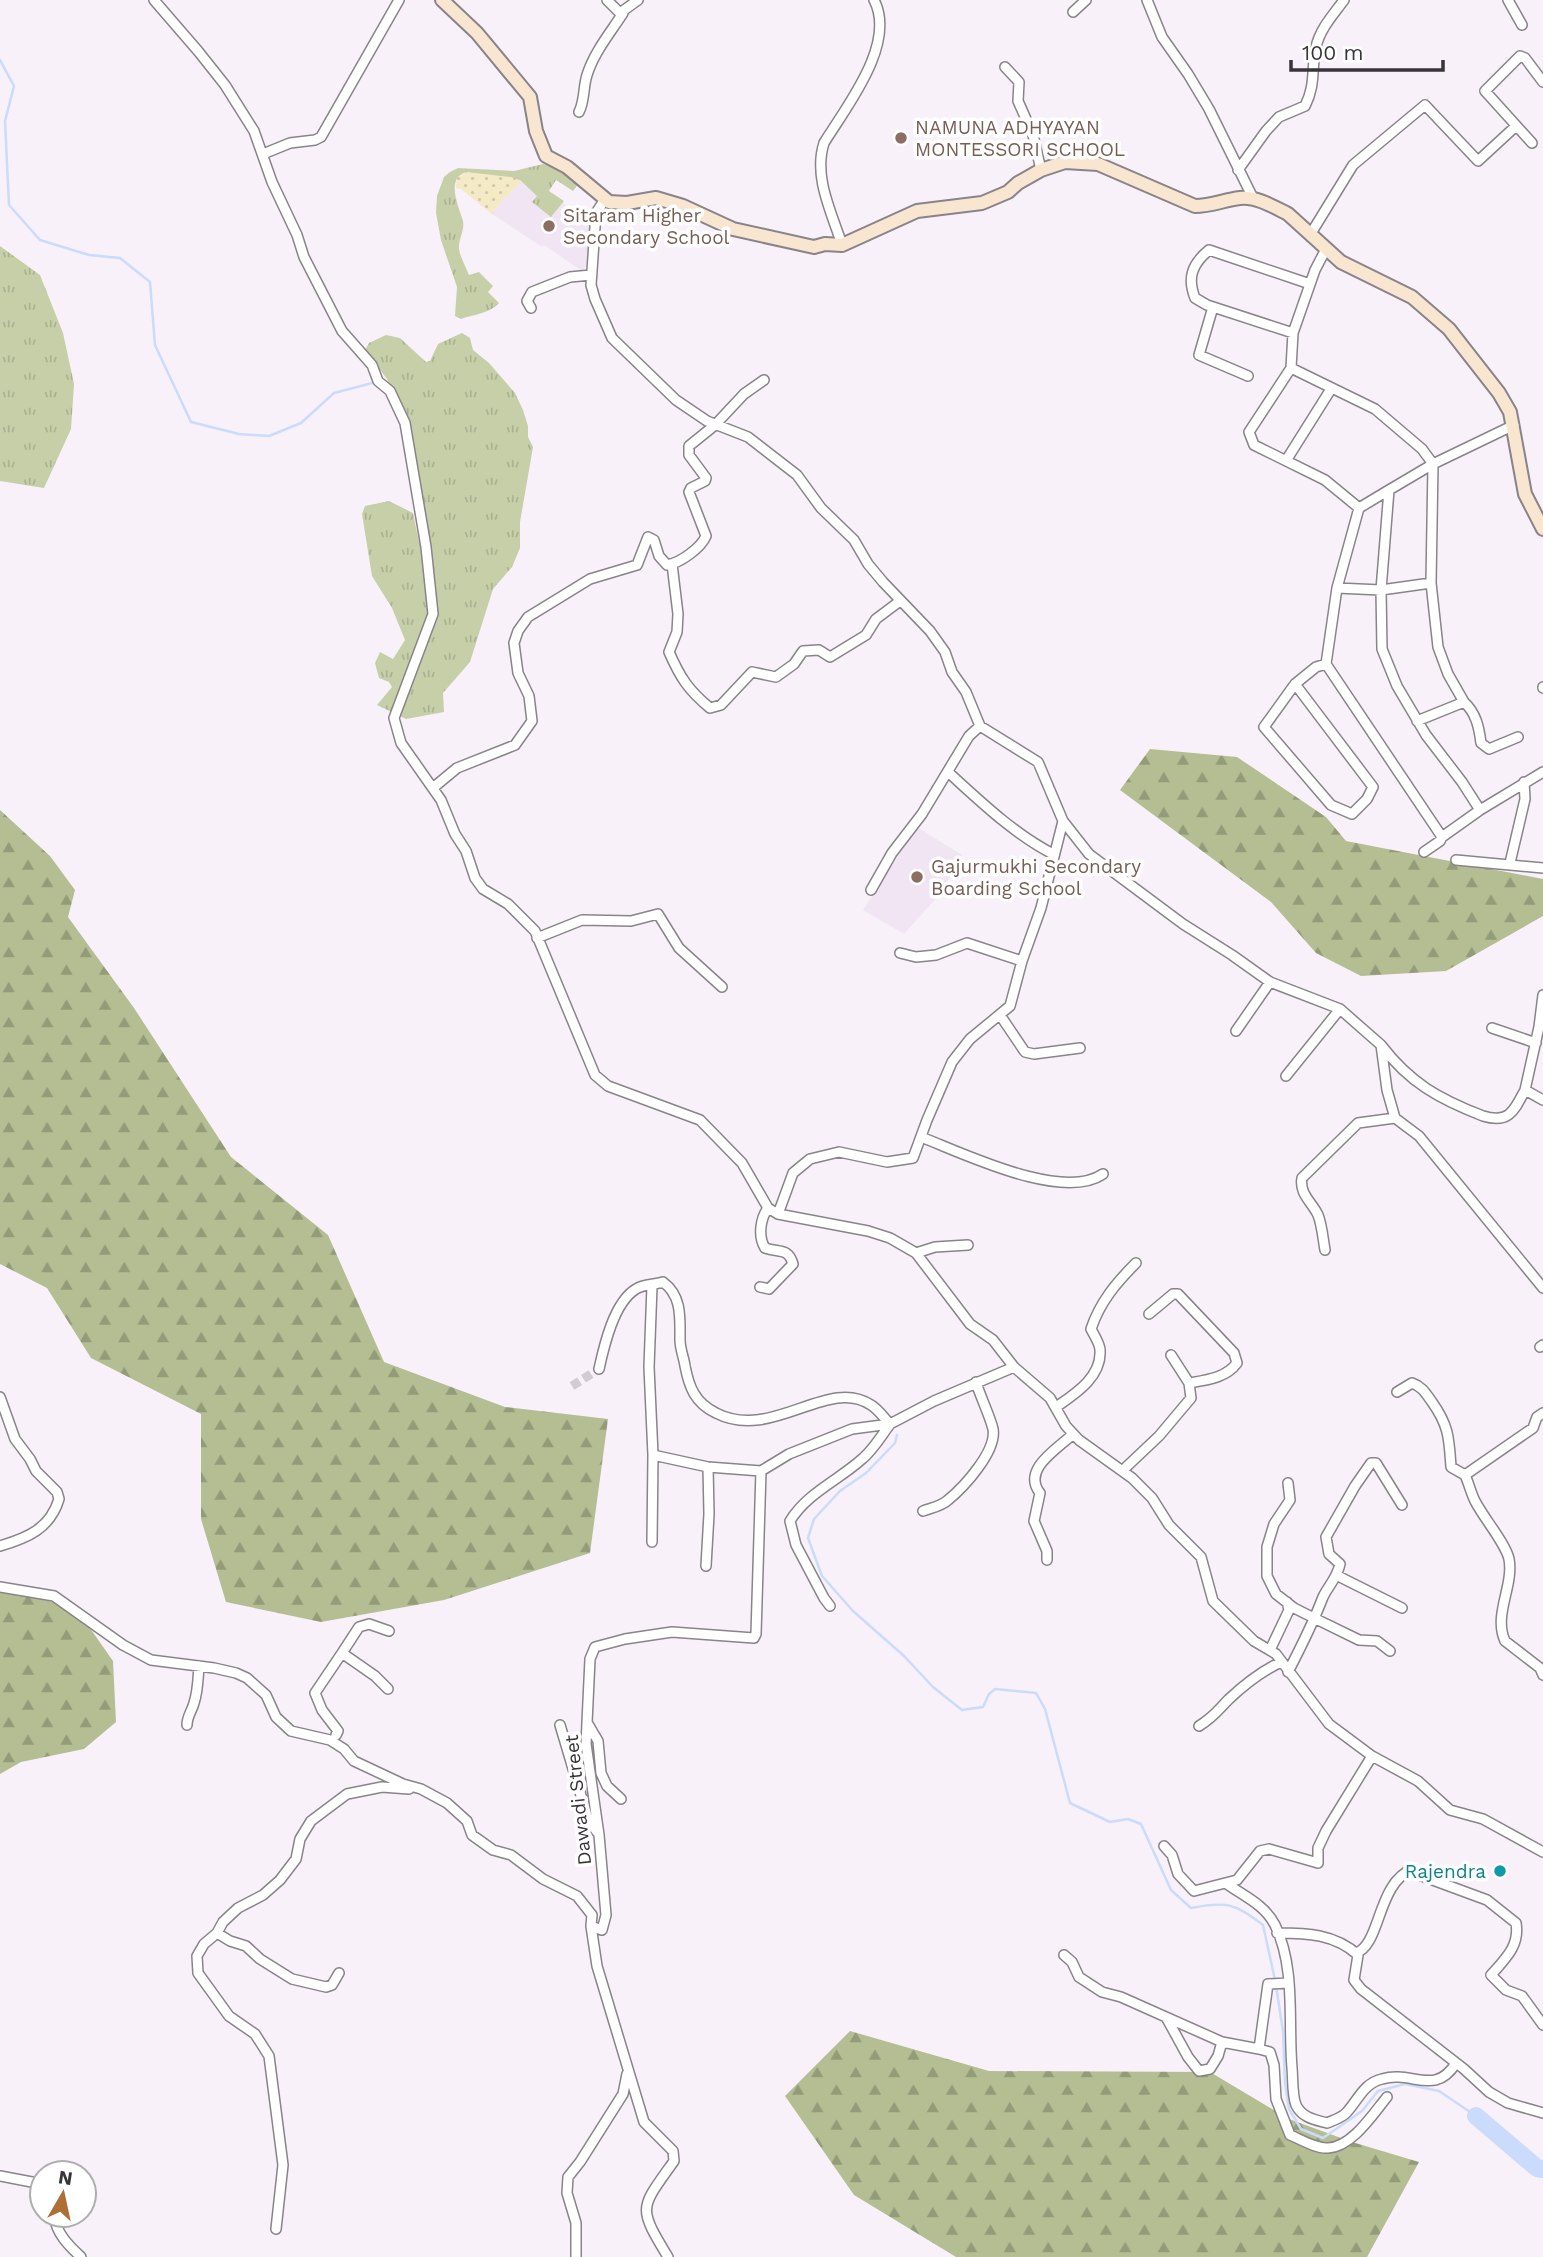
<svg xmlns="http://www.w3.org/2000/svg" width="1543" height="2257" font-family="'Work Sans',sans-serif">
  <defs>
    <pattern id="grass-tufts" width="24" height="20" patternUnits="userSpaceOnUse" patternTransform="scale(1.75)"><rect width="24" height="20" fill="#c6cfa8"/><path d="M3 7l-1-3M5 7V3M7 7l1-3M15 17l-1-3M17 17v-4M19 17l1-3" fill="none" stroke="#abb291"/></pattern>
    <pattern id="forest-firs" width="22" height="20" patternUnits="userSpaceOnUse" patternTransform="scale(1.75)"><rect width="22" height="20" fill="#b5be92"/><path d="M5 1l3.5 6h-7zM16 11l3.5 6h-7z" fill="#949b78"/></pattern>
    <pattern id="sand-dots" width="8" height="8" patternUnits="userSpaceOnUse" patternTransform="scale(1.75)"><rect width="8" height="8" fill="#f4eac5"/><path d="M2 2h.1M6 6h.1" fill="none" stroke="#d2c9aa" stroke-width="1.8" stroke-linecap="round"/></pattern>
  </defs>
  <rect width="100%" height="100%" fill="#f8f1f9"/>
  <!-- built -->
  <path fill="#f1e5f3" d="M522 181 538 197 533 202 551 216 563 203 589 224 591 235 589 261 582 271 544 245 542 247 492 214 500 203Z
    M917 827 962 855 940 894 904 934 863 910Z"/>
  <!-- grass -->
  <path fill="url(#grass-tufts)" d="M543 164 562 170 579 183 573 191 556 180 549 191 564 201 551 217 532 202 537 196 521 181 466 172C445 179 459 207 463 221 465 230 458 240 459 249 460 257 466 267 469 275L479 272 493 286 488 292 499 303C489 314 474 314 461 319L455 316 457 287 441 240 436 213 437 196 444 177 450 172 458 168 514 171Z
    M0 246 40 275 63 333 74 384 71 429 44 488 0 481Z
    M462 333 470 338 473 350 489 363 515 393 523 410 528 426V437L533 447 520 522V548L512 567 493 589 470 662 443 693 444 712 406 719 377 705 392 687 389 682 379 678 375 663 380 652 393 659 405 640 392 608 372 576 362 514 365 506 389 501 413 513 419 542 429 541 410 429 387 379 365 350 369 343 386 335 400 338 426 362 430 361 438 344Z"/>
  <!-- forest -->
  <path fill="url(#forest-firs)" d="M1150 749 1237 757 1326 817 1346 841 1543 879V916L1446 971 1361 976 1316 953 1271 902 1120 790Z
    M0 810 50 856 75 890 68 917 134 1008 231 1157 328 1235 384 1362 505 1407 608 1419 590 1553 444 1600 321 1622 226 1602 201 1519V1414L91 1358 47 1288 0 1264Z
    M0 1590 66 1605 92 1631 113 1661 116 1722 84 1749 21 1762 0 1774Z
    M850 2031 989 2071 1210 2072 1289 2119 1352 2142 1419 2162 1367 2257H956L854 2195 785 2096Z"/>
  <!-- sand -->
  <path fill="url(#sand-dots)" d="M466 172 511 177 522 181 500 203 492 214 461 189 456 188 457 178Z"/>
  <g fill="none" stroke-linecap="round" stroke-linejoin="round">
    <!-- stream -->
    <path stroke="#cadbfc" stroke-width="2.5" d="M0 60 14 86 5 121 9 205 40 240 89 255 120 258 150 282 155 345 191 422 239 434 269 436 301 423 334 393 376 382
      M897 1435 895 1443 866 1473 840 1491 814 1519 808 1538 822 1576 853 1611 904 1656 933 1687 962 1710 983 1707 989 1694 995 1689 1036 1693 1045 1709 1070 1803 1110 1822 1128 1819 1141 1824 1171 1890 1191 1908C1227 1901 1234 1903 1263 1925L1275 1980
      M1276 1986 1283 2031 1285 2083 1289 2109 1301 2129 1323 2138 1362 2111 1378 2091 1405 2084 1439 2091 1476 2116"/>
    <!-- river -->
    <path stroke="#cadbfc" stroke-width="18" d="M1476 2116 1537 2168 1543 2169"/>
    <!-- street-tunnel -->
    <path stroke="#d2cbd2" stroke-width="9" stroke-dasharray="9 4.5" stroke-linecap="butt" d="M572 1386 599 1369"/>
    <defs>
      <path id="street" d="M154 0 198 51 225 85 254 131 272 182 297 235 304 257 342 331 372 365 378 381 390 391 405 423 426 547 433 614 394 718 401 743 441 800 455 834 466 851 475 878 483 889 508 904 535 931 595 1075 608 1086 700 1120 742 1163 768 1208 778 1214 868 1231 890 1238 916 1253 970 1324 993 1340 1014 1367 1050 1398 1066 1426 1079 1440 1132 1478 1152 1498 1169 1525 1201 1557 1213 1601 1254 1641 1276 1654 1329 1724 1372 1756 1418 1781 1450 1810 1483 1819 1543 1852
        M607 0 620 13 638 0
        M1147 0 1162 37 1188 74 1209 109 1253 198
        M1508 0 1522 25
        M1073 12 1086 0
        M1005 67 1019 82 1018 101 1033 135 1041 170
        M579 112C585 100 583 87 587 75 594 52 611 32 623 13
        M1532 143 1485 91 1520 56 1525 58 1543 82
        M263 154 290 143 315 140 321 137 399 0
        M1238 170 1266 131 1279 117 1305 106C1316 84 1311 70 1316 47 1320 29 1333 15 1344 0
        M605 199 596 213 591 285 595 299 612 338 676 400 707 421 748 437 797 475 821 508 854 540 868 564 883 582 930 631 945 652 952 672 966 692 980 726 1038 762 1063 821 1089 854 1183 924 1232 955 1270 982 1340 1009 1381 1045
        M1310 235 1353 165 1425 105 1478 161 1516 126
        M842 245C832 213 813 177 824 143 846 107 897 44 874 0
        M1326 249 1315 270 1293 333 1291 368 1375 409 1422 449 1433 464 1431 583
        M1213 307 1199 355 1248 376
        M531 308 527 301 532 292 570 277 591 275
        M1293 333 1207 305 1195 298C1187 278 1192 264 1209 250L1310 284
        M1291 368 1249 432 1254 445 1325 480 1359 508
        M1287 459 1331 389
        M1389 490 1433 464 1514 425
        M672 564 678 614 677 632 669 652C680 677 688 690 710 708L721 705 752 672 776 677 794 664 803 651 819 650 830 657 866 635 876 619 900 601
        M1337 588 1359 508 1389 490 1381 590 1431 583 1438 647 1448 674 1464 702 1417 721
        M1295 684 1264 727 1331 805 1352 814 1367 799 1373 787 1295 684 1316 667 1326 664
        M1543 687V688
        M1464 702C1476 713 1479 727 1481 743L1489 749 1518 737
        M948 772C980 801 1014 834 1053 854
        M434 787 457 768 515 745 532 721 529 696 518 673 514 643 518 631 528 617 590 579 637 565 648 537 654 540 659 556 667 565C680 563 701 548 706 536L689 492 691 488 705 481 706 478 689 455V446L715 425 744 394 764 380
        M1442 837 1480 810
        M1424 852 1440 841 1442 837 1326 664 1337 588 1381 590 1382 649 1397 686 1426 735 1462 782 1480 810 1543 772
        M1456 860 1543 868
        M1510 863 1525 799 1524 782
        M871 890 892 853 922 814 969 736 980 726
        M537 938 582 920 631 921 658 914 679 948 722 987
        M900 953 916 957 936 955 967 943 1022 961
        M1000 1015 1025 1052 1034 1054 1080 1048
        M1492 1028 1536 1043
        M1236 1031 1270 982
        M1286 1076 1340 1009
        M1525 1090 1539 1027 1543 995
        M1543 1100 1525 1090C1514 1111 1509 1124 1483 1116 1439 1099 1410 1083 1381 1045L1387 1090 1395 1118 1419 1136 1543 1288
        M921 1137C963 1153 1062 1202 1103 1174
        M778 1214 793 1173 810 1159 839 1152 887 1162 913 1158 927 1120 952 1062 970 1039 1010 1006 1022 961 1041 908 1063 821
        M1325 1250C1323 1239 1322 1225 1318 1215 1312 1202 1299 1194 1302 1178L1358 1123 1395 1118
        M916 1253 935 1247 968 1245
        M652 1286 649 1367 653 1455 708 1467 761 1471
        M760 1287 769 1289 793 1264C788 1247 779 1253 765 1248 758 1237 760 1219 768 1208
        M1149 1314 1173 1294H1178L1234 1353 1237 1363C1226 1378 1207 1380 1189 1383
        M1540 1347 1543 1345
        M599 1369C604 1346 614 1302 636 1289 644 1284 654 1285 663 1282 682 1296 680 1317 680 1340 680 1349 684 1358 685 1366 689 1387 695 1403 716 1413 772 1442 828 1376 871 1405 878 1409 884 1418 890 1424 882 1435 873 1450 862 1459 839 1480 807 1493 790 1521L796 1545 824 1598 830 1606
        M1397 1392 1412 1383C1423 1387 1426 1394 1432 1402 1449 1426 1449 1438 1451 1467L1465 1475
        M0 1397 15 1439 30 1459 36 1471 57 1492 59 1499C50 1529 27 1538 0 1546
        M1056 1407C1075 1394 1102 1377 1100 1350 1100 1344 1094 1335 1091 1329 1100 1302 1116 1283 1136 1263
        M1543 1413 1537 1417 1533 1428 1465 1475C1469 1484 1471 1493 1475 1501 1483 1517 1506 1544 1509 1559 1514 1586 1493 1615 1505 1641L1540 1668 1543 1675
        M1122 1471 1159 1436 1191 1398 1189 1383 1171 1355
        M1288 1483 1290 1500 1274 1524 1267 1547V1576L1276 1594 1294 1608 1316 1619 1359 1640 1377 1641 1390 1651
        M923 1511C931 1508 942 1506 948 1500 964 1487 997 1451 993 1429 990 1416 980 1396 976 1382
        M652 1542 653 1455
        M1047 1560V1551L1034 1521 1040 1493C1021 1469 1059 1448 1073 1434
        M706 1566 709 1514 708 1467
        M1338 1576 1402 1608
        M0 1587 54 1596 123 1645 151 1660 214 1668 236 1673 247 1678 266 1695 276 1717 291 1731 330 1740 344 1749 354 1761 403 1784 421 1789 447 1803 467 1821 472 1835 493 1850 511 1855 543 1879 577 1896 592 1915 591 1926 597 1966 644 2122 673 2151 674 2161C640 2209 637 2206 668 2257
        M1270 1650 1289 1610 1287 1602
        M342 1653 359 1627 369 1624 389 1631
        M1288 1672C1301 1647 1313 1623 1323 1597 1329 1585 1337 1578 1340 1564L1329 1554 1326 1537 1355 1486 1371 1463H1376L1402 1505
        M588 1724 598 1741 601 1773 607 1786 621 1799
        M187 1725C187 1716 192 1711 194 1703 198 1691 198 1678 199 1666
        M560 1725 588 1819 597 1832
        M1199 1726C1214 1717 1218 1710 1229 1699 1244 1685 1262 1671 1281 1662
        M336 1735 338 1731 322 1710 315 1693 342 1653 375 1676 388 1689
        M1164 1846 1172 1855 1178 1874 1194 1891 1237 1880 1260 1851 1269 1849 1318 1863V1848L1326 1831 1372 1756
        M1227 1884C1244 1896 1265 1905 1275 1925 1296 1968 1288 2022 1292 2068 1293 2079 1292 2095 1296 2105 1302 2118 1316 2120 1327 2123 1334 2120 1342 2118 1347 2112 1358 2100 1364 2083 1382 2079 1412 2070 1435 2097 1456 2063
        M591 1926 602 1930 606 1915 599 1835 586 1744 590 1659 595 1647 625 1639 672 1632 754 1638 756 1634 761 1471 789 1454 852 1429 890 1424 934 1401 1014 1367
        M217 1933 230 1941 246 1946 260 1959 292 1979 326 1987 332 1985 339 1973
        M1277 1933C1307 1933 1335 1934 1358 1955L1354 1980 1361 1989 1464 2069 1489 2092 1508 2103 1543 2113
        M1356 1953C1381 1945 1377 1882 1413 1869L1422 1876 1487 1900 1516 1923C1520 1946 1505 1959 1491 1975L1506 1990 1522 1996 1543 2025
        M1064 1955 1072 1962 1079 1977 1102 1992 1121 1997 1222 2042 1259 2049 1268 1984 1288 1983
        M1166 2017 1188 2057 1199 2071 1210 2069 1218 2056 1222 2042
        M1259 2049 1270 2052 1274 2065 1276 2099 1290 2135C1300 2139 1316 2149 1328 2148 1352 2147 1373 2114 1387 2097
        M0 2176 37 2183 42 2187
        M54 2215C56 2233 68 2245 81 2257
        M276 2229 283 2165 269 2056 255 2034 229 2016 198 1973 197 1956 204 1944 217 1933 223 1922 238 1908 263 1895 280 1880 296 1859 300 1839 311 1821 347 1794 382 1787 409 1789
        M576 2257V2223L567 2193 568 2177 580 2162 623 2094 627 2074"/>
      <path id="secondary" d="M442 0 477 33 530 97 536 131 546 156 567 167 609 202 627 203 656 198 683 206 733 229 814 247 825 244 842 245 917 211 982 203 1008 192 1018 183 1041 170 1065 162 1098 164 1195 206C1211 206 1224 200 1240 198 1256 196 1274 207 1288 214L1341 262 1412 297 1449 329 1499 393 1510 412 1525 494 1543 529"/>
    </defs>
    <!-- street casing -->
    <use href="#street" stroke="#89838a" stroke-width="12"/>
    <!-- secondary casing -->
    <use href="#secondary" stroke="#89838a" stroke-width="16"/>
    <!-- street -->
    <use href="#street" stroke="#fff" stroke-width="9"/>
    <!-- secondary -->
    <use href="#secondary" stroke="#f8e6d1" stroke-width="12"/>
  </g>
  <!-- markers -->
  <g fill="#8d6e63" stroke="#fff" stroke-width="2.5">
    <circle cx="901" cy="138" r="7"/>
    <circle cx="549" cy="226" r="7"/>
    <circle cx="917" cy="877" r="7"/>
  </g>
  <circle fill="#0f9aa8" stroke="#fff" stroke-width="2.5" cx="1500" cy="1871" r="7"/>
  <g text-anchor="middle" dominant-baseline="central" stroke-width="7" stroke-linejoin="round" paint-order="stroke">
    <!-- education labels -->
    <g font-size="19" fill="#785e54" stroke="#fff" text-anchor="start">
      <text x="915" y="127">NAMUNA ADHYAYAN<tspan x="915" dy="22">MONTESSORI SCHOOL</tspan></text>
      <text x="563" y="215">Sitaram Higher<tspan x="563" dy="22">Secondary School</tspan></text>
      <text x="931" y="866">Gajurmukhi Secondary<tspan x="931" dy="22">Boarding School</tspan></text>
    </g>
    <!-- street labels -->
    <g font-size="19" fill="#383538" stroke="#fff">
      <text transform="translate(578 1800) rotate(-96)">Dawadi Street</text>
    </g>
    <!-- culture labels -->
    <g font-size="19" fill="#0d838f" stroke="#fff" text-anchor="end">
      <text x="1486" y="1871">Rajendra</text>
    </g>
  </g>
  <!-- north arrow -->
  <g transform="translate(63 2194) rotate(9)"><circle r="33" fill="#ffffff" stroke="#afaeaf" stroke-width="2"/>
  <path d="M0-5L12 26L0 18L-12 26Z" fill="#ae6f36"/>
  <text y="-10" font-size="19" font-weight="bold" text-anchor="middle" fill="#383538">N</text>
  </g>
  <!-- scale -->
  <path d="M1291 60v10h152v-10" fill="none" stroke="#383538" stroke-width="3.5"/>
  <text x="1302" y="60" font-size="21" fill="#383538" stroke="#ffffff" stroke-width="5" paint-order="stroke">100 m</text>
</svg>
